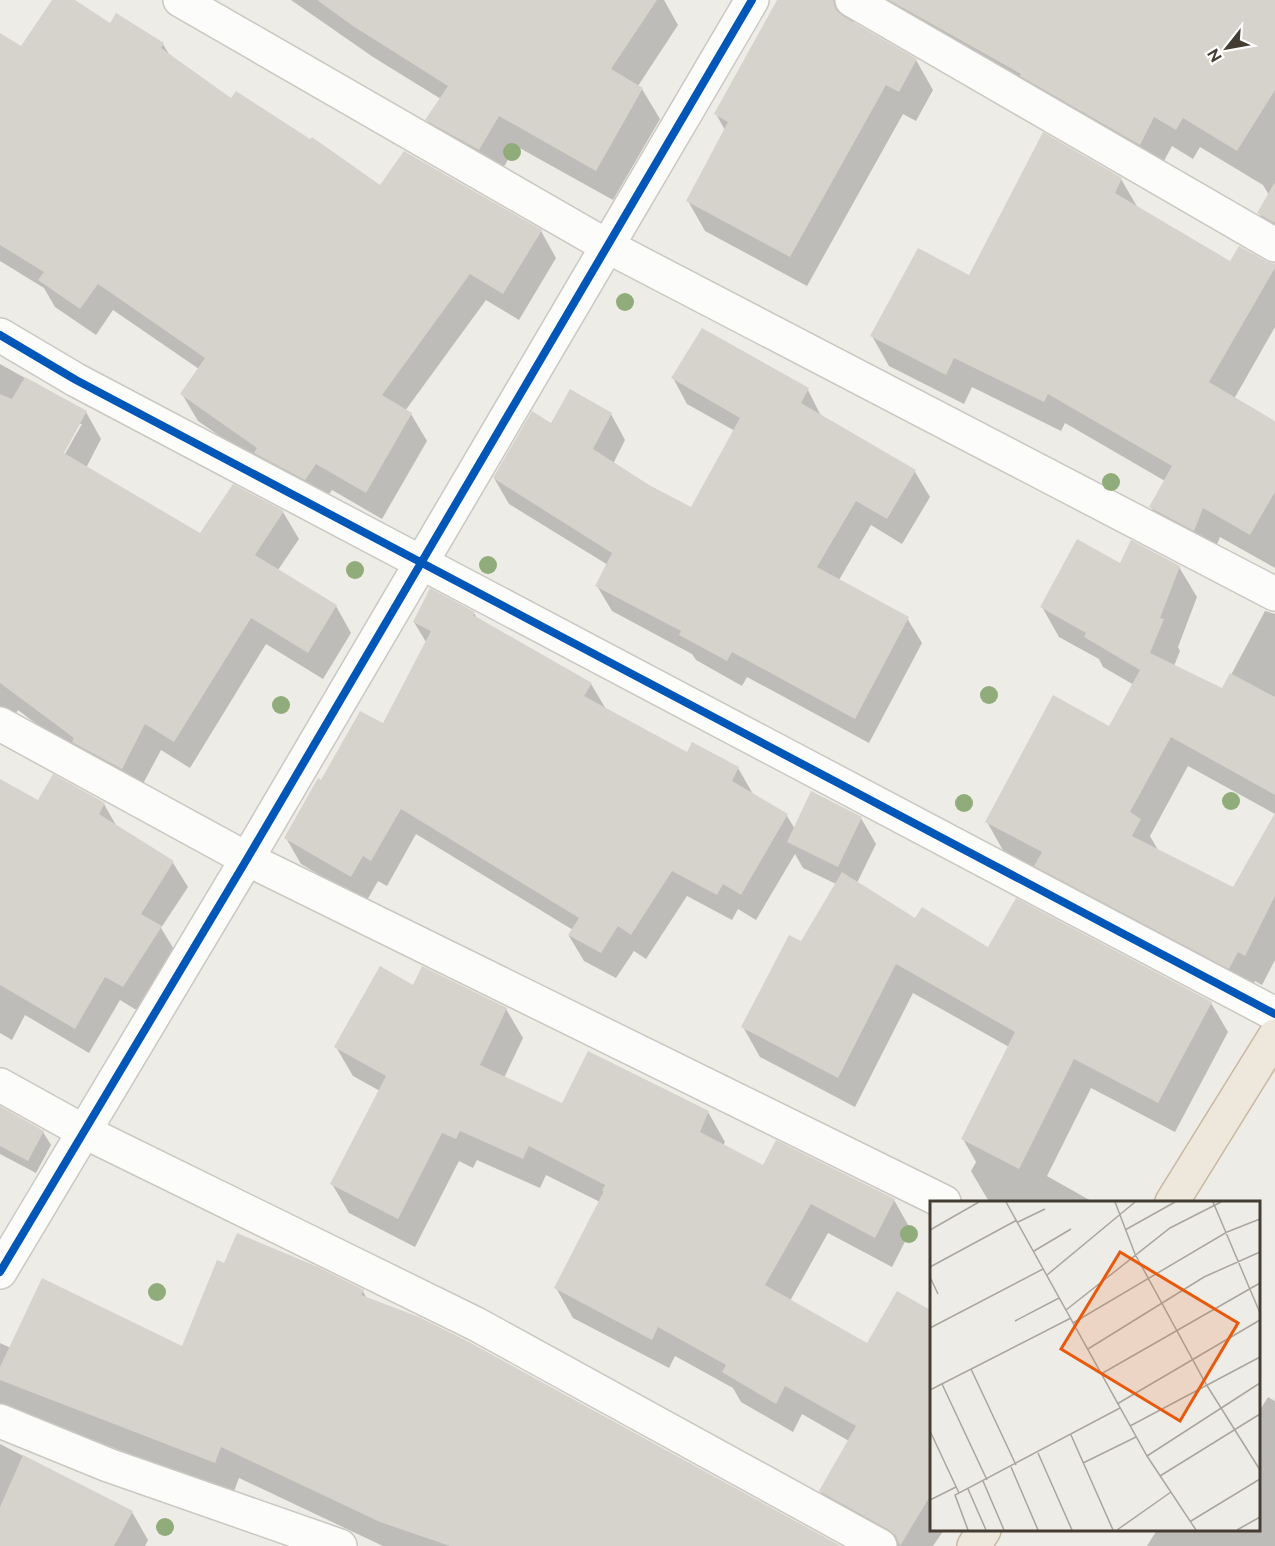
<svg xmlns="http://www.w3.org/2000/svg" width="1275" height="1546" font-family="Raleway,sans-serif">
  <rect width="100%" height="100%" fill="#eeece6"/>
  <!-- shadow -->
  <path fill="#0003" fill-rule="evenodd" d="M54 0H73L110 25 163 44 170 56 232 100 381 187 541 231 556 258 519 320 486 300 405 411 411 414 427 441 382 519 332 490 321 506 198 421 182 394 199 369 113 310 96 335 55 307 44 288 0 261V80Z
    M291 0H664L678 25 638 86 642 89 660 119 613 200 516 146 496 180 444 150 427 120 441 99 373 57Z
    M779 0H1275V241L1259 213 1269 195 1263 185 1200 147 1193 159 1172 146 1157 174 860 13 852 24 916 60 933 90 916 121 903 114 807 286 705 231 688 201 725 130 716 114Z
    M1121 179 1138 208 1230 263 1275 264V327L1234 399 1275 422V568L1220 537 1211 560 1168 537 1151 507 1165 481 1065 423 1061 431 972 387 964 404 889 366 872 336 970 278Z
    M0 364 86 412 101 439 86 468 200 535 233 486 283 512 299 539 278 570 336 606 351 633 323 679 266 644 190 768 161 750 137 795 84 760 18 710 14 717 0 708ZM78 424H82L61 461 59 459Z
    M673 378 808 390 821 416 915 472 930 497 902 544 871 525 839 580 907 618 922 643 869 743 747 677 742 686 696 660 692 654 612 611 597 586 608 565 509 504 494 478 551 425 611 414 625 440 613 464 648 486 692 509 735 431 687 404Z
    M1120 565 1179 567 1197 597 1178 647 1180 651 1174 666 1223 690 1265 611 1275 614V814L1188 766 1150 836 1158 850 1234 889 1275 816V960L1262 985 1255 981 1247 998 1054 896 1039 870 1004 852 987 822 1109 728 1134 685 1103 667 1099 659 1059 637 1042 607Z
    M474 613 478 620 591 684 606 709 688 754 738 768 753 794 787 816 795 829 861 818 876 844 857 883 915 920 989 949 1211 1003 1228 1032 1175 1132 1091 1088 1047 1176 1093 1202H992L988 1200 971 1171 976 1162 963 1139 1009 1047 913 993 855 1107 760 1057 743 1027 801 943 836 884 803 868 795 854 756 920 738 909 732 920 687 896 646 959 634 951 616 978 584 961 569 936 573 930 416 834 387 886 378 881 366 902 301 864 286 838 322 782 384 725 426 642 414 622Z
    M0 800 104 804 117 827 173 863 188 887 161 928 175 951 138 1011 120 1000 89 1053 25 1015 12 1040 0 1033Z
    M414 987 506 1009 523 1038 504 1078 563 1105 708 1112 725 1142 723 1146 763 1167 894 1200 911 1230 892 1267 828 1233 790 1301 867 1345 932 1313V1530H944L933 1546H884L838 1521 820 1491 849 1441 802 1414 793 1432 741 1402 733 1388 675 1356 669 1368 573 1318 556 1288 600 1202 546 1175 540 1188 477 1160 473 1168 459 1161 415 1247 349 1213 332 1184 380 1091 353 1076 336 1047Z
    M0 1111 43 1132 51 1145 36 1173 0 1154Z
    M363 1291 367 1299 838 1546H383L239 1478 233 1494 0 1404V1343L11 1348H183Z
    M1268 1397 1275 1401V1546H1147L1157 1530H1258V1410H1260Z
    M0 1444 132 1512 148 1540 145 1546H0Z"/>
  <!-- building -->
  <path fill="#d6d3cd" d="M52 0H75L110 23 116 13 164 43 161 48 231 98 236 91 310 139 312 137 380 185 404 151 542 230 503 294 470 274 382 395 412 413 366 493 316 464 305 480 254 453 257 448 180 394 205 358 98 284 80 309 38 280 44 272 0 245V33L21 46Z
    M317 0H657L611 69 643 88 596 171 499 116 479 150 425 120 448 86 353 26Z
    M777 0H833L836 10 843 16 917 59 899 92 886 85 790 257 686 201 728 122 714 114Z
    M889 0H1275V90L1237 151 1183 118 1176 130 1154 117 1140 145 1020 76 1021 74Z
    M1043 132 1122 178 1115 193 1230 261 1239 246 1266 261 1275 264V268L1209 382 1275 421V492L1250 535 1203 508 1194 531 1149 507 1172 466 1048 394 1044 402 954 358 946 375 870 336 918 248 969 275Z
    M1275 182V223L1257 213Z
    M702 328 809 388 801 403 916 470 887 519 856 501 817 567 909 617 855 719 732 652 727 661 679 635 681 631 595 586 612 553 493 478 532 411 551 423 570 389 612 413 593 449 649 485 691 507 740 418 671 378Z
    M25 377 87 411 64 453 200 533 233 484 284 511 255 555 337 605 308 653 251 618 174 742 145 724 122 769 72 742 74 738 0 683V394L12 399Z
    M1077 539 1120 563 1131 540 1180 566 1160 618 1164 619 1150 653 1222 688 1230 673 1275 697V795L1171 737 1130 812 1141 819 1132 836 1233 887 1275 813V896L1245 956 1238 952 1229 969 1034 866 1042 852 985 822 1053 695 1109 726 1140 670 1084 637 1086 633 1040 607Z
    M430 588 475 612 473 615 592 683 584 696 687 752 692 742 739 767 732 781 788 814 741 895 723 884 717 895 672 871 631 935 618 926 601 953 568 935 579 918 401 809 371 861 363 856 351 877 284 838 318 778 321 780 360 711 383 723 431 631 413 622Z
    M53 774 105 803 99 814 174 861 141 914 162 926 123 987 105 977 75 1029 0 985V779L38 800Z
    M811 791 862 817 838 867 787 842Z
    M842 872 915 918 922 907 988 947 1016 898 1212 1002 1158 1103 1074 1059 1019 1169 961 1139 1015 1032 896 964 838 1078 741 1027 789 935 801 941Z
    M380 966 413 985 422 966 507 1008 480 1065 562 1103 588 1051 709 1111 700 1132 763 1165 776 1140 895 1199 875 1238 811 1204 765 1285 867 1343 897 1291 932 1311V1493L900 1546 896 1536 889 1530 819 1491 856 1426 785 1386 776 1404 722 1372 726 1365 658 1327 652 1340 554 1288 604 1191H602L605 1185 529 1146 523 1159 460 1131 456 1139 442 1133 398 1219 330 1184 386 1076 334 1047Z
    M0 1106 44 1131 28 1161 0 1146Z
    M237 1233 318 1267 364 1290 361 1295 419 1317 467 1341 841 1546H450L380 1522 221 1447 215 1463 0 1380V1367L42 1278 182 1346 217 1260 224 1263Z
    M23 1455 133 1511 114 1546H0V1507Z"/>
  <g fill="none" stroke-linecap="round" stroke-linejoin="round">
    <defs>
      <path id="minor" d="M180 0 607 246 1275 594
        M852 0 1275 245
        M0 335 76 380 1275 1014
        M0 724 247 859 944 1202
        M0 1085 83 1131 476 1324 880 1546
        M0 1272 247 859 752 0
        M0 1421 108 1465 340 1546"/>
      <path id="trunk" d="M1172 1202 1275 1036
        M974 1546 984 1530"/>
    </defs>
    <!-- minor casing -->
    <use href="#minor" stroke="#cbc8c2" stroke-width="36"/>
    <!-- trunk casing -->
    <use href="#trunk" stroke="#c8b8a0" stroke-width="36"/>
    <!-- minor -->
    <use href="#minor" stroke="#fcfcfb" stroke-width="33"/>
    <!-- trunk -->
    <use href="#trunk" stroke="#eee8dc" stroke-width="33"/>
    <defs>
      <path id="cycleway" d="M0 335 76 380 1275 1014
        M0 1272 247 859 752 0"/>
    </defs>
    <!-- cycleway casing -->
    <use href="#cycleway" stroke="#fff" stroke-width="11"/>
    <!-- cycleway -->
    <use href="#cycleway" stroke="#0057b8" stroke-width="8"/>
  </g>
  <!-- trees -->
  <g fill="#91ac7b">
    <circle cx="512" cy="152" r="9"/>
    <circle cx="625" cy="302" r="9"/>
    <circle cx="1111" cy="482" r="9"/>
    <circle cx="488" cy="565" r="9"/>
    <circle cx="355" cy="570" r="9"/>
    <circle cx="989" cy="695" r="9"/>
    <circle cx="281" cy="705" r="9"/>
    <circle cx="1231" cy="801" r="9"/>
    <circle cx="964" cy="803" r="9"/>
    <circle cx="909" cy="1234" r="9"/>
    <circle cx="157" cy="1292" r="9"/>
    <circle cx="165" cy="1527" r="9"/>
  </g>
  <!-- overview -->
  <g transform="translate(930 1201)">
    <rect width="330" height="330" fill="#eeece6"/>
    <path fill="none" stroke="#aaa69e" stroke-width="1.5" d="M76 1 217 255 266 329M185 1 205 53 276 183 330 269M283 1 330 112M88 21 115 8M0 29 49 1M195 29 245 1M104 50 141 28M0 66 87 19M117 74 205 1M0 76 8 93M136 109 240 27 291 1M85 120 129 97M143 122 297 31 330 18M0 127 113 68M158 148 274 76 330 51M41 168 86 264M171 173 330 82M12 183 57 279M0 189 141 117M187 203 330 119M200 225 330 156M0 230 29 292M141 234 183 329M108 252 142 329M217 255 330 182M153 262 206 236M81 266 108 329M230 275 330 213M53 280 74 329M38 288 56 329M0 299 26 286M261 320 330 278M38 329 25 294 190 207M187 329 241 291M307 329 330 316"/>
    <path fill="#e8590c" fill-opacity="0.15" stroke="#e8590c" stroke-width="3" d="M190 51 308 122 250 220 131 148Z"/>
    <rect width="330" height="330" fill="none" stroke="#443d33" stroke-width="3"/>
  </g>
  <!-- north arrow -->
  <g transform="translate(1227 48) rotate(239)" stroke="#ffffff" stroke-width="4.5" paint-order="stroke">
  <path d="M0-4.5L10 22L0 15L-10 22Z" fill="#443d33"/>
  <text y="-9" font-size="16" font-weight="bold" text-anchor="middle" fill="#443d33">N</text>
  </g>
</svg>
